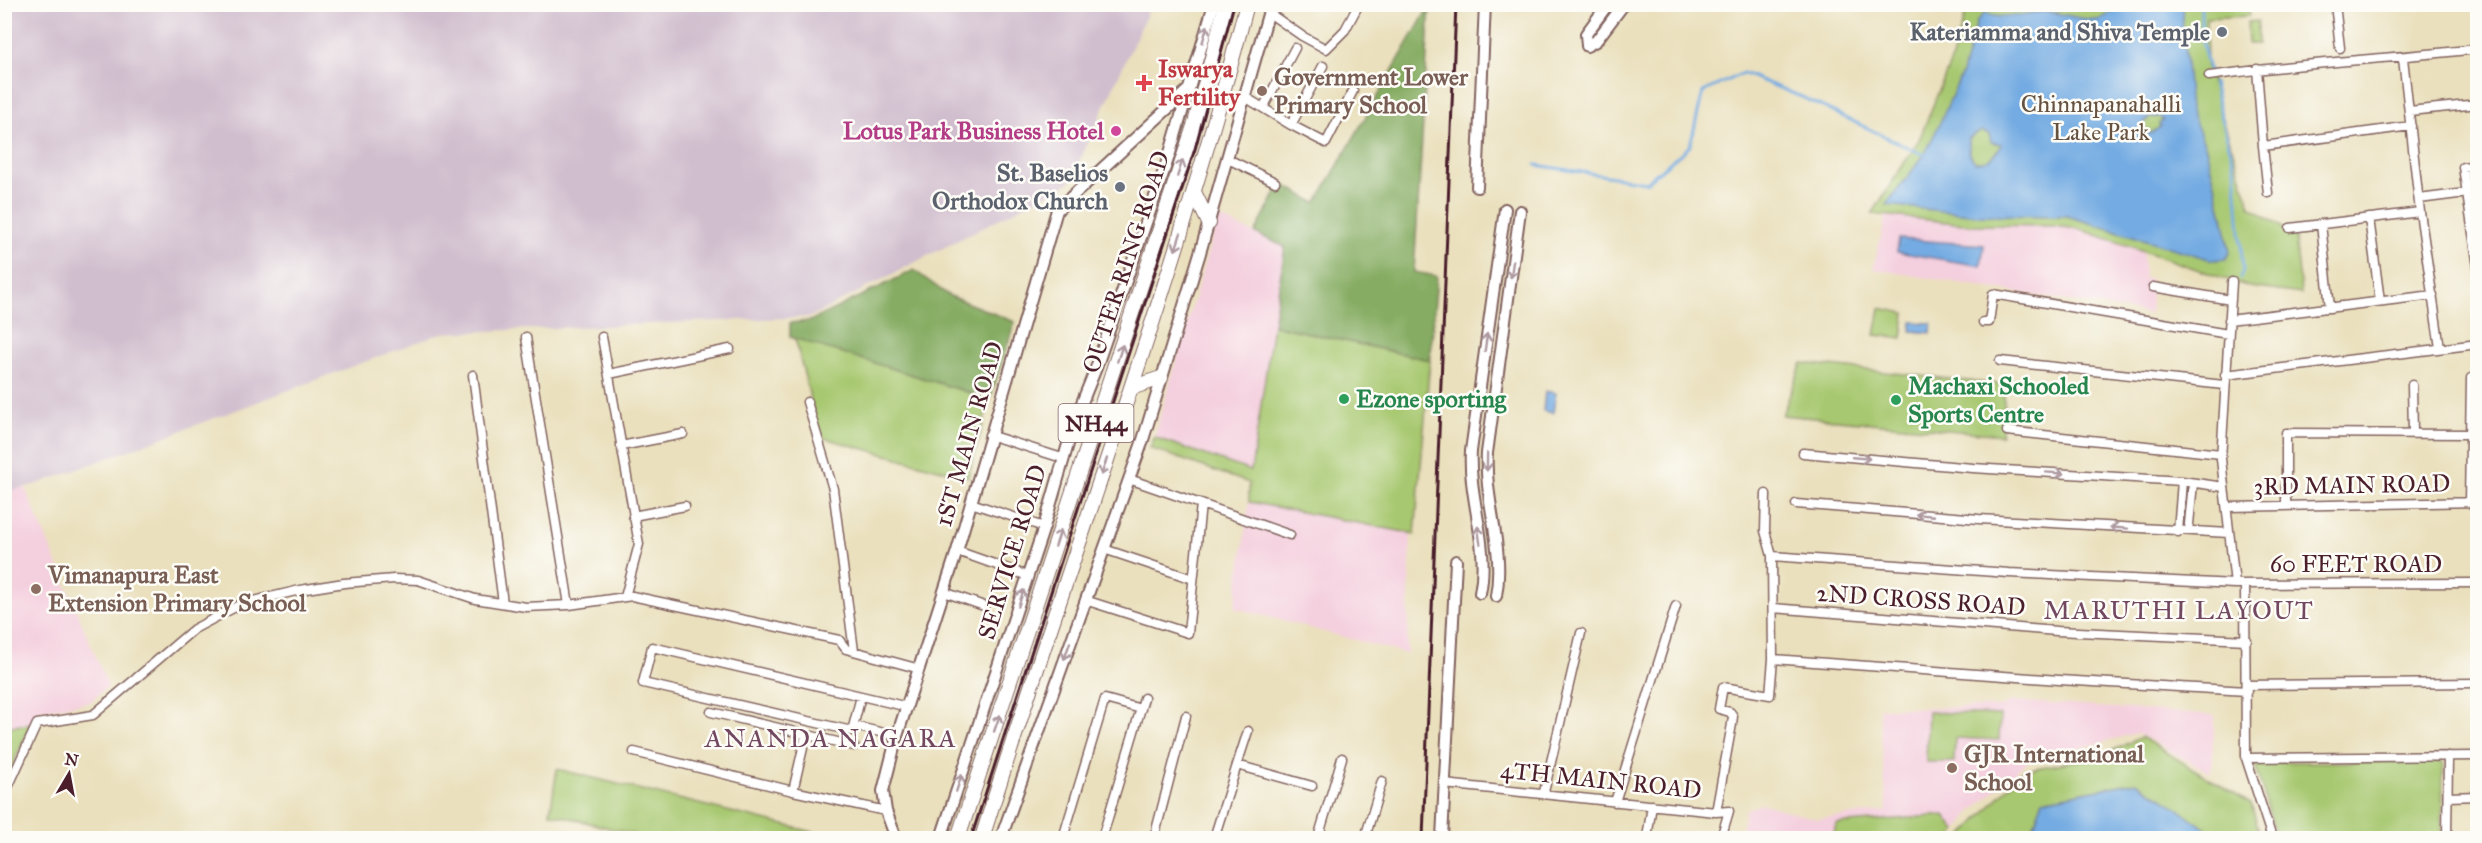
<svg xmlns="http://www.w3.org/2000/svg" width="2482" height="843" font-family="'IM FELL Great Primer',serif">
  <rect width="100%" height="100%" fill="#fdfcf7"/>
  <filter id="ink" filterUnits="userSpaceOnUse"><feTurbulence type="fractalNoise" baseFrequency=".0167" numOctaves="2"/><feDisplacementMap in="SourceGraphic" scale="12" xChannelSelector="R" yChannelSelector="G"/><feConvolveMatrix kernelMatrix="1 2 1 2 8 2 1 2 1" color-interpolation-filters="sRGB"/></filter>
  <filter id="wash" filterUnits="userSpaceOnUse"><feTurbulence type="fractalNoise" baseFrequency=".008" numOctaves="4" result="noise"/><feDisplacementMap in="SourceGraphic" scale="24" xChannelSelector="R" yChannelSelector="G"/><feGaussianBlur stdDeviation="1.35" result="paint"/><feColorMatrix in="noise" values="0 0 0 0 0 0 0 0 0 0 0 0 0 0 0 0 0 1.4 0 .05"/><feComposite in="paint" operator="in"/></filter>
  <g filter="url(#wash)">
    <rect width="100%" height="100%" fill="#eae0bd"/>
    <!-- built -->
    <path fill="#f4cfde" d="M1886 216 1973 225 2053 226 2079 229 2143 250 2144 278 2152 280 2150 314 1873 269Z
      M1218 217 1285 247 1251 471 1154 437Z
      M25 487 108 686 90 702 36 711 31 724 5 727 4 492Z
      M1249 502 1411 534 1407 654 1235 608Z
      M2012 701 2215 715 2211 773 2137 733 2027 762 1970 813 1952 838H1739L1746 809 1763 804 1817 819 1887 811 1879 708 2002 707Z"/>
    <!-- industrial -->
    <path fill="#d0bdce" d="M4 5 5 4 1151 5 1070 182 810 317 442 333 38 484 5 492Z"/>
    <!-- green -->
    <path fill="#a7c870" stroke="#78744e" stroke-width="1.5" d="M1968 5H2249V16L2206 18 2207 67 2250 206 2295 236 2301 294 2249 287 2079 229 2053 226 1973 225 1872 214 1919 140 1951 61Z
      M2258 21V44H2248L2247 22Z
      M1880 308 1905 313 1902 338 1875 335Z
      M1273 325 1430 360 1415 534 1249 502V483L1150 448 1154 437 1251 471Z
      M795 338 990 399 968 477 820 437Z
      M1802 363 2005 385 2002 435 1782 415Z
      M1928 712 2000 715 1999 740 1955 738 1954 762H1926Z
      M31 724 5 781V727Z
      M2141 737 2251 804 2261 838H2218L2173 805 2136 782 2044 800 2033 828 2020 838H1961L2024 770 2098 757Z
      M2254 762H2443L2442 838H2277Z
      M557 769 837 838H648L550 813Z
      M1945 815 1956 831 1952 838H1833L1836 824Z"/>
    <!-- forest -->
    <path fill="#85ac62" stroke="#686646" stroke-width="1.5" d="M1430 5 1414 272 1437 276 1430 360 1273 325 1285 247 1255 233 1281 183 1316 203Z
      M914 270 948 295 1015 322 990 399 790 337V323L810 321Z"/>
    <!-- water -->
    <path fill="#73abe2" stroke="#5e6586" stroke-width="1.5" fill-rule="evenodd" d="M2120 5H2183L2182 17 2190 109 2206 148 2223 216 2230 252 2226 259 2212 260 2067 216 1978 215 1886 205 1924 155 1938 127 1962 73 1977 21 1985 13C2007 23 2026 10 2049 12 2066 14 2083 20 2100 20ZM2150 117H2159L2163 120 2159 124 2160 127 2150 134 2148 130H2143L2144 123ZM1981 131 1989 134 1991 142 2001 144C1997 156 1988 162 1975 162L1969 154V138Z
      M1899 239 1984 245 1981 266 1897 252Z
      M1912 322 1932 323 1931 333 1911 331Z
      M1545 391 1556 393 1553 413 1543 411Z
      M2136 782 2173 805 2218 838H2116L2112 834 2106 833 2098 838H2020L2033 828 2043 800Z"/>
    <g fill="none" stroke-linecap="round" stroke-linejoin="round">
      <!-- stream -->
      <path stroke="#73abe2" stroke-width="3" d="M2201 4V37L2210 74
        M2213 83 2235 169 2243 270 2240 278
        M1536 165 1646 182 1690 146 1703 92 1743 73 1804 98 1924 155"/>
    </g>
  </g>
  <g filter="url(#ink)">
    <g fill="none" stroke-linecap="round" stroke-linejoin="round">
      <defs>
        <path id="minor" d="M2335 4 2340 48
          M1269 13 1302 36 1326 49 1345 30 1359 4
          M2403 58 2420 212 2440 348
          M2257 69 2263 146 2411 126
          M2209 76C2298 63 2388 59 2478 49
          M1245 97 1291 125 1323 66
          M1263 108 1295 48
          M2409 111 2478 104
          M1291 125 1326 143 1353 91
          M2263 146 2268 193
          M1228 159 1275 182
          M2478 165 2463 167 2478 267
          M2419 199 2466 193
          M2369 218 2380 301
          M2321 224 2330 308
          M2290 228 2420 212
          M2232 282 2221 459 2235 584
          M2153 287 2231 300
          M2229 320 2433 295
          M1983 322H1989L1993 294 2228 334
          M526 337 569 605
          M602 337 639 544 625 597
          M2000 361 2224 385
          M609 374 730 349
          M473 375 503 603
          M2225 375 2478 344
          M2412 385 2413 433
          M807 402 833 489 854 651
          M2007 431 2221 454
          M989 435 1062 458
          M621 446 683 434
          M1803 453 1973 468 2182 481 2224 487
          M1129 479 1290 535
          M971 503 1044 527
          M2469 503 2471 378
          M1796 504 1979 519 2229 533
          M2286 506V433L2468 434
          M2227 507 2478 502
          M633 516 685 506
          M2189 524 2193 483
          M2178 532 2182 481
          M1104 549 1193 579
          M957 551 1028 576
          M1772 556 2009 573 2235 584 2478 583
          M2245 584 2246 758 2272 838
          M944 592 984 606
          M1085 600 1188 633 1201 504
          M1773 608 2057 631 2247 640
          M1773 659 2059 680 2247 691
          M2247 685 2478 683
          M861 696 852 731 643 683 652 647C737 667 822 687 908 707
          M711 712 854 746
          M854 726 897 736
          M634 752 793 791 886 811
          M2448 756 2447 838H2458
          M2246 758 2478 756
          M1237 765 1248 731
          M1444 784 1716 812 1729 811 1721 838
          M793 791 806 735
          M1544 792 1581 633
          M4 796 37 724 93 715 194 629 241 604 300 590 344 583 394 579 418 580 475 599 526 607 569 605 632 596 839 640 846 649 920 669
          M2448 797 2478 796
          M1615 802 1676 606
          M1716 812 1732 724 1733 716 1730 712 1719 709 1723 687 1770 695 1773 659 1772 556 1765 531 1766 494
          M1064 836 1074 838
          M1063 838 1105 699 1141 709
          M1102 838 1144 698
          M1154 838 1186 716
          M1214 838 1237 765 1312 786
          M1318 838 1342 758
          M1365 838 1382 781
          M1647 838 1652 805"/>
        <path id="tertiary" d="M1608 4 1586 34 1587 46 1596 41 1624 4
          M1477 187 1485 4
          M1480 593C1490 546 1468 498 1471 451L1505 209
          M1496 596C1505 548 1484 501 1487 453L1520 211
          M896 838 886 811 883 791 897 736 957 551 1057 210 1188 90
          M941 838 1044 527 1075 420 1096 368 1170 153 1214 4
          M1001 838 1142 443 1200 253 1271 4
          M1442 838 1456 561"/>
        <path id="trunk" d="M1194 192 1209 223
          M1131 388 1161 378
          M958 838 1195 123 1226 4
          M982 838C1069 560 1173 287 1247 4"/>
      </defs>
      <!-- minor casing -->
      <use href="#minor" stroke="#82635e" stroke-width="11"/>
      <!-- tertiary casing -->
      <use href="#tertiary" stroke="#82635e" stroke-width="14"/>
      <!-- trunk casing -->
      <use href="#trunk" stroke="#82635e" stroke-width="16"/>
      <!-- minor -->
      <use href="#minor" stroke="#fff" stroke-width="8"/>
      <!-- tertiary -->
      <use href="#tertiary" stroke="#fff" stroke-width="10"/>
      <!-- trunk -->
      <use href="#trunk" stroke="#fff" stroke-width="14"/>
      <!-- rail -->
      <path stroke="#4a1f2b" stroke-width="3" d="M971 838 1195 149 1234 4
        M1423 838 1456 4"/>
    </g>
    <!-- one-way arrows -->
    <defs><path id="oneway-shaft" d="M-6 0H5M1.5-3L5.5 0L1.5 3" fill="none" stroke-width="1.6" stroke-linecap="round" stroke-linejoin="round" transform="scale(1.5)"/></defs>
    <g stroke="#ae9aa0">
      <use href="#oneway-shaft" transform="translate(1205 34) rotate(-73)"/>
      <use href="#oneway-shaft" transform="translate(1180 168) rotate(-72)"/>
      <use href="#oneway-shaft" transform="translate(1178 242) rotate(108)"/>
      <use href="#oneway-shaft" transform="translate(1512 269) rotate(98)"/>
      <use href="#oneway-shaft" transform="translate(1486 342) rotate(-82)"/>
      <use href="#oneway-shaft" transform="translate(1120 353) rotate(-72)"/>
      <use href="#oneway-shaft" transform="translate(1861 458) rotate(5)"/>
      <use href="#oneway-shaft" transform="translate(1487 462) rotate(91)"/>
      <use href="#oneway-shaft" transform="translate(1104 467) rotate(109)"/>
      <use href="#oneway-shaft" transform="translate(2055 473) rotate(4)"/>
      <use href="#oneway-shaft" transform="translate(1925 515) rotate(-175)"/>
      <use href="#oneway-shaft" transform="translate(2119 528) rotate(-176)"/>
      <use href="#oneway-shaft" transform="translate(1479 535) rotate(-98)"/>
      <use href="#oneway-shaft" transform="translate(1058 538) rotate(-72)"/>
      <use href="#oneway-shaft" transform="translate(1021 598) rotate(-72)"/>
      <use href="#oneway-shaft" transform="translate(1067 651) rotate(109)"/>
      <use href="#oneway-shaft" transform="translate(997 723) rotate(-71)"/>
      <use href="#oneway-shaft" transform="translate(959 783) rotate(-72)"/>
    </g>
  </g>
  <!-- markers -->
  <g fill="#6b7280" stroke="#fdfcf7" stroke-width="2">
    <circle cx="2222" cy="32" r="6"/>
    <circle cx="1120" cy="187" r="6"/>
  </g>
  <path fill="#e0444e" stroke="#fdfcf7" stroke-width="2" d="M1141 74h6v6h6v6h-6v6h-6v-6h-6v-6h6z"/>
  <g fill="#8d6e63" stroke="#fdfcf7" stroke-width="2">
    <circle cx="1262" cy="91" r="6"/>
    <circle cx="36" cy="589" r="6"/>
    <circle cx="1952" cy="768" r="6"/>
  </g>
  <circle fill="#d1479c" stroke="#fdfcf7" stroke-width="2" cx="1116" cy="131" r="6"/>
  <g fill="#2e9e5b" stroke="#fdfcf7" stroke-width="2">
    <circle cx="1344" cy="399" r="6"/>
    <circle cx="1896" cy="400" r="6"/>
  </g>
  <g text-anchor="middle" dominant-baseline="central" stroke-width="5" stroke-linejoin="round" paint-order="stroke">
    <!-- shield labels -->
    <rect fill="#fdfcf7" stroke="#806168" stroke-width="1.5" x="1058.5" y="404" width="75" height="38" rx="4.5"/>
    <g font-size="22" font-weight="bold" fill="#4a1f2b">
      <text x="1096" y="423">NH44</text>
    </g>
    <!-- worship labels -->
    <g font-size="24" font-weight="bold" fill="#5b616d" stroke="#fdfcf7" text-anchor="end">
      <text x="2210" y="32">Kateriamma and Shiva Temple</text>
      <text x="1108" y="173">St. Baselios<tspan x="1108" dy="28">Orthodox Church</tspan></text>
    </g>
    <!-- health labels -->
    <g font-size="24" font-weight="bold" fill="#be3a42" stroke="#fdfcf7" text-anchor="start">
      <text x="1158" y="69">Iswarya<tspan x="1158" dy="28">Fertility</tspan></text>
    </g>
    <!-- education labels -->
    <g font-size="24" font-weight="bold" fill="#785e54" stroke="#fdfcf7" text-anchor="start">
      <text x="1274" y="77">Government Lower<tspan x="1274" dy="28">Primary School</tspan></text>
      <text x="48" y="575">Vimanapura East<tspan x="48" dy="28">Extension Primary School</tspan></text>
      <text x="1964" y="754">GJR International<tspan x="1964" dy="28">School</tspan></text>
    </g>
    <!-- park labels -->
    <g font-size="24" fill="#665240" stroke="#fdfcf7">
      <text x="2101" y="104">Chinnapanahalli<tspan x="2101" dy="28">Lake Park</tspan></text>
    </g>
    <!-- hotel labels -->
    <g font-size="24" font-weight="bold" fill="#b23c85" stroke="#fdfcf7" text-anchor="end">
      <text x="1104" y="131">Lotus Park Business Hotel</text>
    </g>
    <!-- street labels -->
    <g font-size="24" fill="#4a1f2b" stroke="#fdfcf7">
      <text transform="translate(1126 262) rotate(-72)">OUTER RING ROAD</text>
      <text transform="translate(969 434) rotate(-74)">1ST MAIN ROAD</text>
      <text transform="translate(2352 485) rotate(-1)">3RD MAIN ROAD</text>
      <text transform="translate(1012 552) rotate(-73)">SERVICE ROAD</text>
      <text x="2356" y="564">60 FEET ROAD</text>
      <text transform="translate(1921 600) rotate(4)">2ND CROSS ROAD</text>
      <text transform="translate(1601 780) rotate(6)">4TH MAIN ROAD</text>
    </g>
    <!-- leisure labels -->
    <g font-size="24" font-weight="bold" fill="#27864d" stroke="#fdfcf7" text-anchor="start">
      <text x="1908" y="386">Machaxi Schooled<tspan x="1908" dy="28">Sports Centre</tspan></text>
      <text x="1356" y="399">Ezone sporting</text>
    </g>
    <!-- neighbourhood labels -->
    <g font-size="26" letter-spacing="1.5" fill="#734961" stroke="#fdfcf7">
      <text x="2179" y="610">MARUTHI LAYOUT</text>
      <text x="831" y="738">ANANDA NAGARA</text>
    </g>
  </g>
  <!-- margin -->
  <rect width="2482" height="843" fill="none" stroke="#fdfcf7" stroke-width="24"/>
  <!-- north arrow -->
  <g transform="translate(69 774) rotate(10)" stroke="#fdfcf7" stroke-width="4.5" paint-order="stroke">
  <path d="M0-4.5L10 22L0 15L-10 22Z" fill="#4a1f2b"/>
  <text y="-9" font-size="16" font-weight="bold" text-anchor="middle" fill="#4a1f2b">N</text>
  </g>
</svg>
